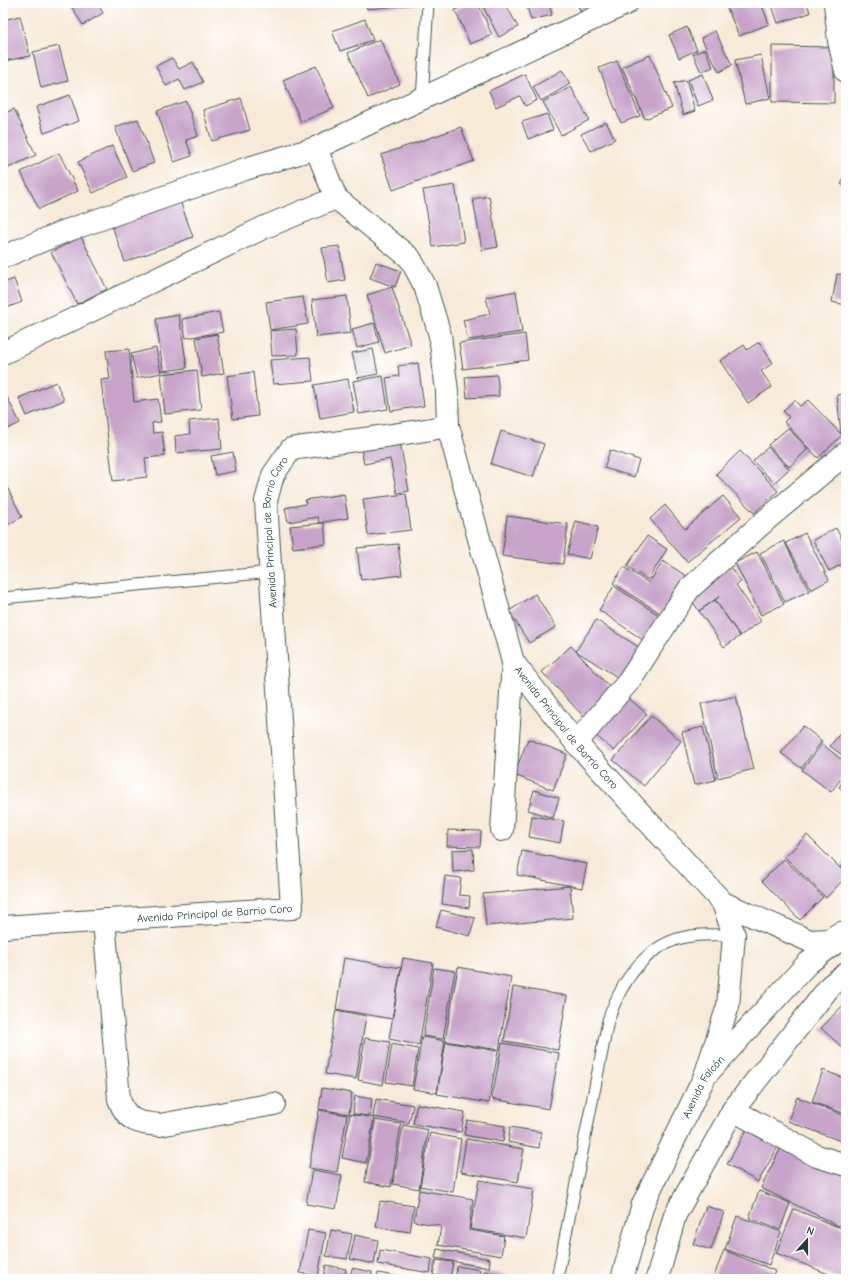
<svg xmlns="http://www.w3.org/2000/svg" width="849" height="1282" font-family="'Comic Neue',sans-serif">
  <rect width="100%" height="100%" fill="#fff"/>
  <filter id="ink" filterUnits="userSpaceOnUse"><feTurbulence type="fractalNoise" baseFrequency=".025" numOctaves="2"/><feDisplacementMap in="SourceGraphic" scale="8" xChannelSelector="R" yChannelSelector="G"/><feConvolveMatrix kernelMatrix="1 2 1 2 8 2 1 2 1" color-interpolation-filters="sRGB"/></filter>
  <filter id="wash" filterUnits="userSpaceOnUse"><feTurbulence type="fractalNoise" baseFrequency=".012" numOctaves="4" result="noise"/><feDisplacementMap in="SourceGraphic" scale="16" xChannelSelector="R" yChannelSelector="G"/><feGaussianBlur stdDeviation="0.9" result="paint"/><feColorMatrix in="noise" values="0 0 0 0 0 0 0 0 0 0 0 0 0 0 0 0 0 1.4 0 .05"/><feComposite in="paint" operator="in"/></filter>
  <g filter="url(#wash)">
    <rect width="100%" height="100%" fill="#f8ead8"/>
    <g id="blocks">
      <!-- building -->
      <path fill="#c8a4ca" d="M69 3H97L103 13 83 25Z
        M366 3H421V4L367 9Z
        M471 3H478L492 35 470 44 455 10Z
        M481 3H505L518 27 499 37Z
        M526 3H549L552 15 531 20Z
        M577 3H603L581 13Z
        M725 3H761L769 24 739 36Z
        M771 3H807L810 13 778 23Z
        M20 16 30 56 4 61 3 20Z
        M365 19 373 40 340 51 332 31Z
        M687 27 697 50 679 58 669 35Z
        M715 31 732 65 719 72 701 38Z
        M380 39 400 84 368 98 348 53Z
        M59 46 68 81 41 88 33 52Z
        M772 46 834 47V103L772 102Z
        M705 49 713 67 701 72 693 54Z
        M650 55 672 108 645 119 622 67Z
        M761 55 770 98 745 104 735 60Z
        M172 58 179 69 193 62 203 82 185 90 179 79 166 86 156 66Z
        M617 61 640 116 621 123 599 68Z
        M316 66 334 108 301 122 283 80Z
        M562 70 570 84 541 101 533 87Z
        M525 74 537 100 525 106 520 96 496 107 489 91Z
        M703 74 713 100 698 106 688 80Z
        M686 80 695 111 683 115 674 83Z
        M571 87 589 120 561 135 543 102Z
        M70 95 79 121 44 133 36 107Z
        M241 98 250 130 212 141 203 110Z
        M186 101 198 136 186 140 192 156 174 162 157 111Z
        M14 109 36 155 6 169 3 163V114Z
        M547 114 553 130 528 139 522 122Z
        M138 119 154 163 132 171 115 127Z
        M606 122 615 139 591 151 581 134Z
        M461 127 474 161 393 190 381 155Z
        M112 146 127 177 93 193 78 162Z
        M59 153 78 191 39 209 21 172Z
        M846 176V187L841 184Z
        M455 185 464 242 433 247 423 190Z
        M489 196 498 247 482 250 473 199Z
        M179 198 193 237 125 262 111 223Z
        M81 237 107 289 77 304 51 252Z
        M339 246 345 280 328 283 322 248Z
        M376 262 401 271 395 287 370 278Z
        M837 274 846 275V305L832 302Z
        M14 279 22 302 3 309V283Z
        M392 287 411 345 385 353 367 295Z
        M516 291 522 332 468 340 463 320 490 314 486 297Z
        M347 296 351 333 316 337 312 300Z
        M303 297 308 324 270 330 266 302Z
        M219 312 223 332 186 338 182 319Z
        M179 315 187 368 163 371 156 319Z
        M374 323 379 342 357 348 352 329Z
        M296 329 298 355 272 356 270 331Z
        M217 334 224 373 202 377 196 338Z
        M525 334 528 360 463 369 459 343Z
        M759 342 773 363 761 371 772 387 748 403 720 361 744 345 747 350Z
        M156 348 161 373 137 378 131 354Z
        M129 349 134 402 158 399 161 422 152 423 153 433 162 432 165 456 145 458 147 477 113 481 101 380 110 379 106 351Z
        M373 349 378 374 358 378 352 353Z
        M310 357 313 381 273 384 270 360Z
        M418 363 424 406 391 411 386 378 399 376 398 366Z
        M197 370 201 410 165 414 161 374Z
        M253 372 258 416 233 419 227 376Z
        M497 375 499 396 467 398 465 377Z
        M383 376 388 409 359 414 353 381Z
        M348 379 354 412 320 418 314 385Z
        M56 382 64 400 27 416 19 398Z
        M3 389 20 423 3 431Z
        M846 394V433L841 434 837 395Z
        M794 400 800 406 808 400 842 435 818 458 784 422 789 417 783 411Z
        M219 418 222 449 176 453 175 436 190 434 189 421Z
        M788 428 808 449 789 467 768 445Z
        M501 431 544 444 533 477 491 464Z
        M400 442 409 491 397 493 390 459 364 464 361 449Z
        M768 447 789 469 774 483 753 461Z
        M610 450 639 460 634 477 604 468Z
        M740 451 778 491 754 513 716 474Z
        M233 452 236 471 215 475 211 456Z
        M3 479 22 517 3 527Z
        M344 494 348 518 319 523 318 517 288 522 285 508 306 504 305 500Z
        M406 494 411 530 368 535 363 499Z
        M723 496 741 517 687 562 650 519 665 505 685 529Z
        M507 516 568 524 563 564 502 556Z
        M576 521 598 527 590 559 567 554Z
        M324 523 326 544 293 548 290 526Z
        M836 528 846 548V562L829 571 813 540Z
        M805 533 829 580 811 590 786 543Z
        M647 536 667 549 648 580 627 566Z
        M784 541 809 591 785 602 760 553Z
        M398 544 402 575 361 580 357 548Z
        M757 552 784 604 761 615 735 563Z
        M663 561 688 577 663 615 613 583 624 567 649 583Z
        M730 567 741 582 736 585 761 621 740 636 715 600 720 596 699 611 688 595Z
        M614 586 662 617 646 642 599 610Z
        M535 594 556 627 529 643 509 611Z
        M715 600 740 636 724 647 699 611Z
        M596 620 642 649 622 680 576 651Z
        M571 646 616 694 587 720 542 672Z
        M625 695 647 714 614 751 592 732Z
        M736 696 754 769 718 778 701 704Z
        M651 716 681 741 644 786 613 760Z
        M803 726 822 741 801 768 781 753Z
        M846 726V758L830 746Z
        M703 727 716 780 694 785 682 732Z
        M528 739 567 754 553 790 514 775Z
        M822 744 846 763V772L831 792 802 770Z
        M846 778V792L839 787Z
        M534 790 559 798 553 818 528 810Z
        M532 816 564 821 560 843 529 837Z
        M448 830 481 831 480 847 447 846Z
        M807 835 846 874V877L826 898 785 857Z
        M473 849 474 870 453 872 452 850Z
        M522 851 587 864 582 888 517 875Z
        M784 859 823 897 800 920 762 881Z
        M846 860V871L840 867Z
        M445 876 461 878 459 895 470 896 469 908 442 904Z
        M570 886 573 918 486 926 483 894Z
        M441 910 475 918 470 936 436 927Z
        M344 958 401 968 392 1019 336 1009Z
        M403 958 433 963 419 1045 389 1039Z
        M458 967 511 977 499 1050 445 1041Z
        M434 968 455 971 443 1039 423 1036Z
        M513 987 567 996 558 1050 504 1041Z
        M846 1002V1051L821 1028Z
        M336 1010 366 1016 356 1079 325 1074Z
        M422 1037 445 1041 437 1093 413 1089Z
        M365 1038 390 1042 383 1085 358 1080Z
        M446 1042 498 1051 489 1103 437 1094Z
        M502 1043 559 1053 549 1109 492 1099Z
        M392 1044 418 1049 412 1086 386 1082Z
        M823 1070 846 1079V1114L812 1102Z
        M322 1088 352 1093 349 1114 319 1109Z
        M355 1096 372 1099 370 1116 353 1114Z
        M797 1097 846 1116V1143L788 1121Z
        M376 1099 413 1105 409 1123 373 1117Z
        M417 1104 465 1112 461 1132 413 1124Z
        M319 1110 347 1115 337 1172 309 1168Z
        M350 1114 374 1118 366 1163 342 1158Z
        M375 1120 401 1124 391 1187 365 1182Z
        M467 1120 505 1126 503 1142 464 1135Z
        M403 1125 428 1130 419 1189 393 1184Z
        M749 1126 780 1143 758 1182 727 1164Z
        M510 1127 541 1132 539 1148 508 1142Z
        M430 1133 461 1139 453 1192 420 1186Z
        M466 1139 524 1149 518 1182 461 1172Z
        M783 1143 846 1173V1212L839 1226 761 1188Z
        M312 1170 342 1175 336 1209 306 1204Z
        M479 1180 534 1189 526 1238 470 1229Z
        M419 1190 473 1199 469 1230 504 1236 501 1256 438 1245 441 1226 414 1221Z
        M759 1191 790 1203 780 1230 749 1218Z
        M380 1201 414 1206 410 1232 376 1227Z
        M706 1206 724 1212 711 1250 693 1244Z
        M794 1209 846 1230V1279H841L776 1253Z
        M737 1216 781 1232 769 1265 725 1249Z
        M308 1230 326 1233 318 1276 300 1273Z
        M331 1230 352 1234 347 1259 326 1256Z
        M355 1235 378 1240 374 1264 350 1259Z
        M437 1249 490 1259 489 1268 435 1258Z
        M380 1250 432 1259 430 1273 378 1264Z
        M724 1250 775 1271 772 1279H713Z
        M436 1260 453 1262 450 1278 433 1275Z
        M326 1265 346 1269 345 1279 324 1277Z
        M457 1266 480 1270 479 1279H455Z
        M352 1268 372 1272 371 1279H350Z
        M484 1271 511 1276 510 1279H483Z
        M378 1273 407 1278V1279H377Z"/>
    </g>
  </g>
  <g filter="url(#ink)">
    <use href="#blocks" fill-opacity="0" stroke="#40574d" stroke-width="1"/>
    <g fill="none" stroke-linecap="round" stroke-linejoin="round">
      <defs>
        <path id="service" d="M422 99 428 3
          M3 598 271 572
          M557 1279 608 1021C621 981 647 942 691 936 706 934 720 935 734 935"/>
        <g id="minor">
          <path d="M835 3 839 41 846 71"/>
          <path id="s1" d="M316 148 336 198 410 258 425 286 440 335 447 391 448 426 513 662 576 743 723 903 734 935 728 1006 705 1076"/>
          <path d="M3 257 63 232 245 169 316 148 627 3"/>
          <path d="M3 353 265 227 336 198"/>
          <path d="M576 743 629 681 689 589 767 519 846 453"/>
          <path d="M502 830 513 662"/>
          <path d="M723 903 810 941 829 940 840 933"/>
          <path d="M104 920 119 1099C127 1122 138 1123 160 1125L274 1104"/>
          <path id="s2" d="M3 927 292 908 266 501 273 475 291 449C343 441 396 436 448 426"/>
          <path d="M733 1110 817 1156 846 1165"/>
          <path id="s3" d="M622 1279 643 1204 705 1076 808 963 846 935"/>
          <path d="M657 1279 675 1215 733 1110 831 985 846 974"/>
        </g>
      </defs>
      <!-- service casing -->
      <use href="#service" stroke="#40574d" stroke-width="13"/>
      <!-- minor casing -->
      <use href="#minor" stroke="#40574d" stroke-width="24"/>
      <!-- service -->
      <use href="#service" stroke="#fff" stroke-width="11"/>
      <!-- minor -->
      <use href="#minor" stroke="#fff" stroke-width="22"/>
    </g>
  </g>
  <g text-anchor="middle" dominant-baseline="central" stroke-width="3" stroke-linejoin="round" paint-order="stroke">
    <!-- street labels -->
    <g font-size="11" fill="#1f3d34" stroke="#fff">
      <text stroke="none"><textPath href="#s2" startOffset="668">Avenida Principal de Barrio Coro</textPath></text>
      <text stroke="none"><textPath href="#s1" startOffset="653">Avenida Principal de Barrio Coro</textPath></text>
      <text stroke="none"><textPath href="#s2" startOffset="212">Avenida Principal de Barrio Coro</textPath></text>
      <text stroke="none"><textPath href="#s3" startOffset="210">Avenida Falcón</textPath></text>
    </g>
  </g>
  <!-- margin -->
  <rect width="849" height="1282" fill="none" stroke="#fff" stroke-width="16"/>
  <!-- north arrow -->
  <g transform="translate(807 1240) rotate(21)" stroke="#ffffff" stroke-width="3" paint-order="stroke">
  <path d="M0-3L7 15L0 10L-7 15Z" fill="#1f3d34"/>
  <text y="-6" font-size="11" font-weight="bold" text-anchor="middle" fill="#1f3d34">N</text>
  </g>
</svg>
